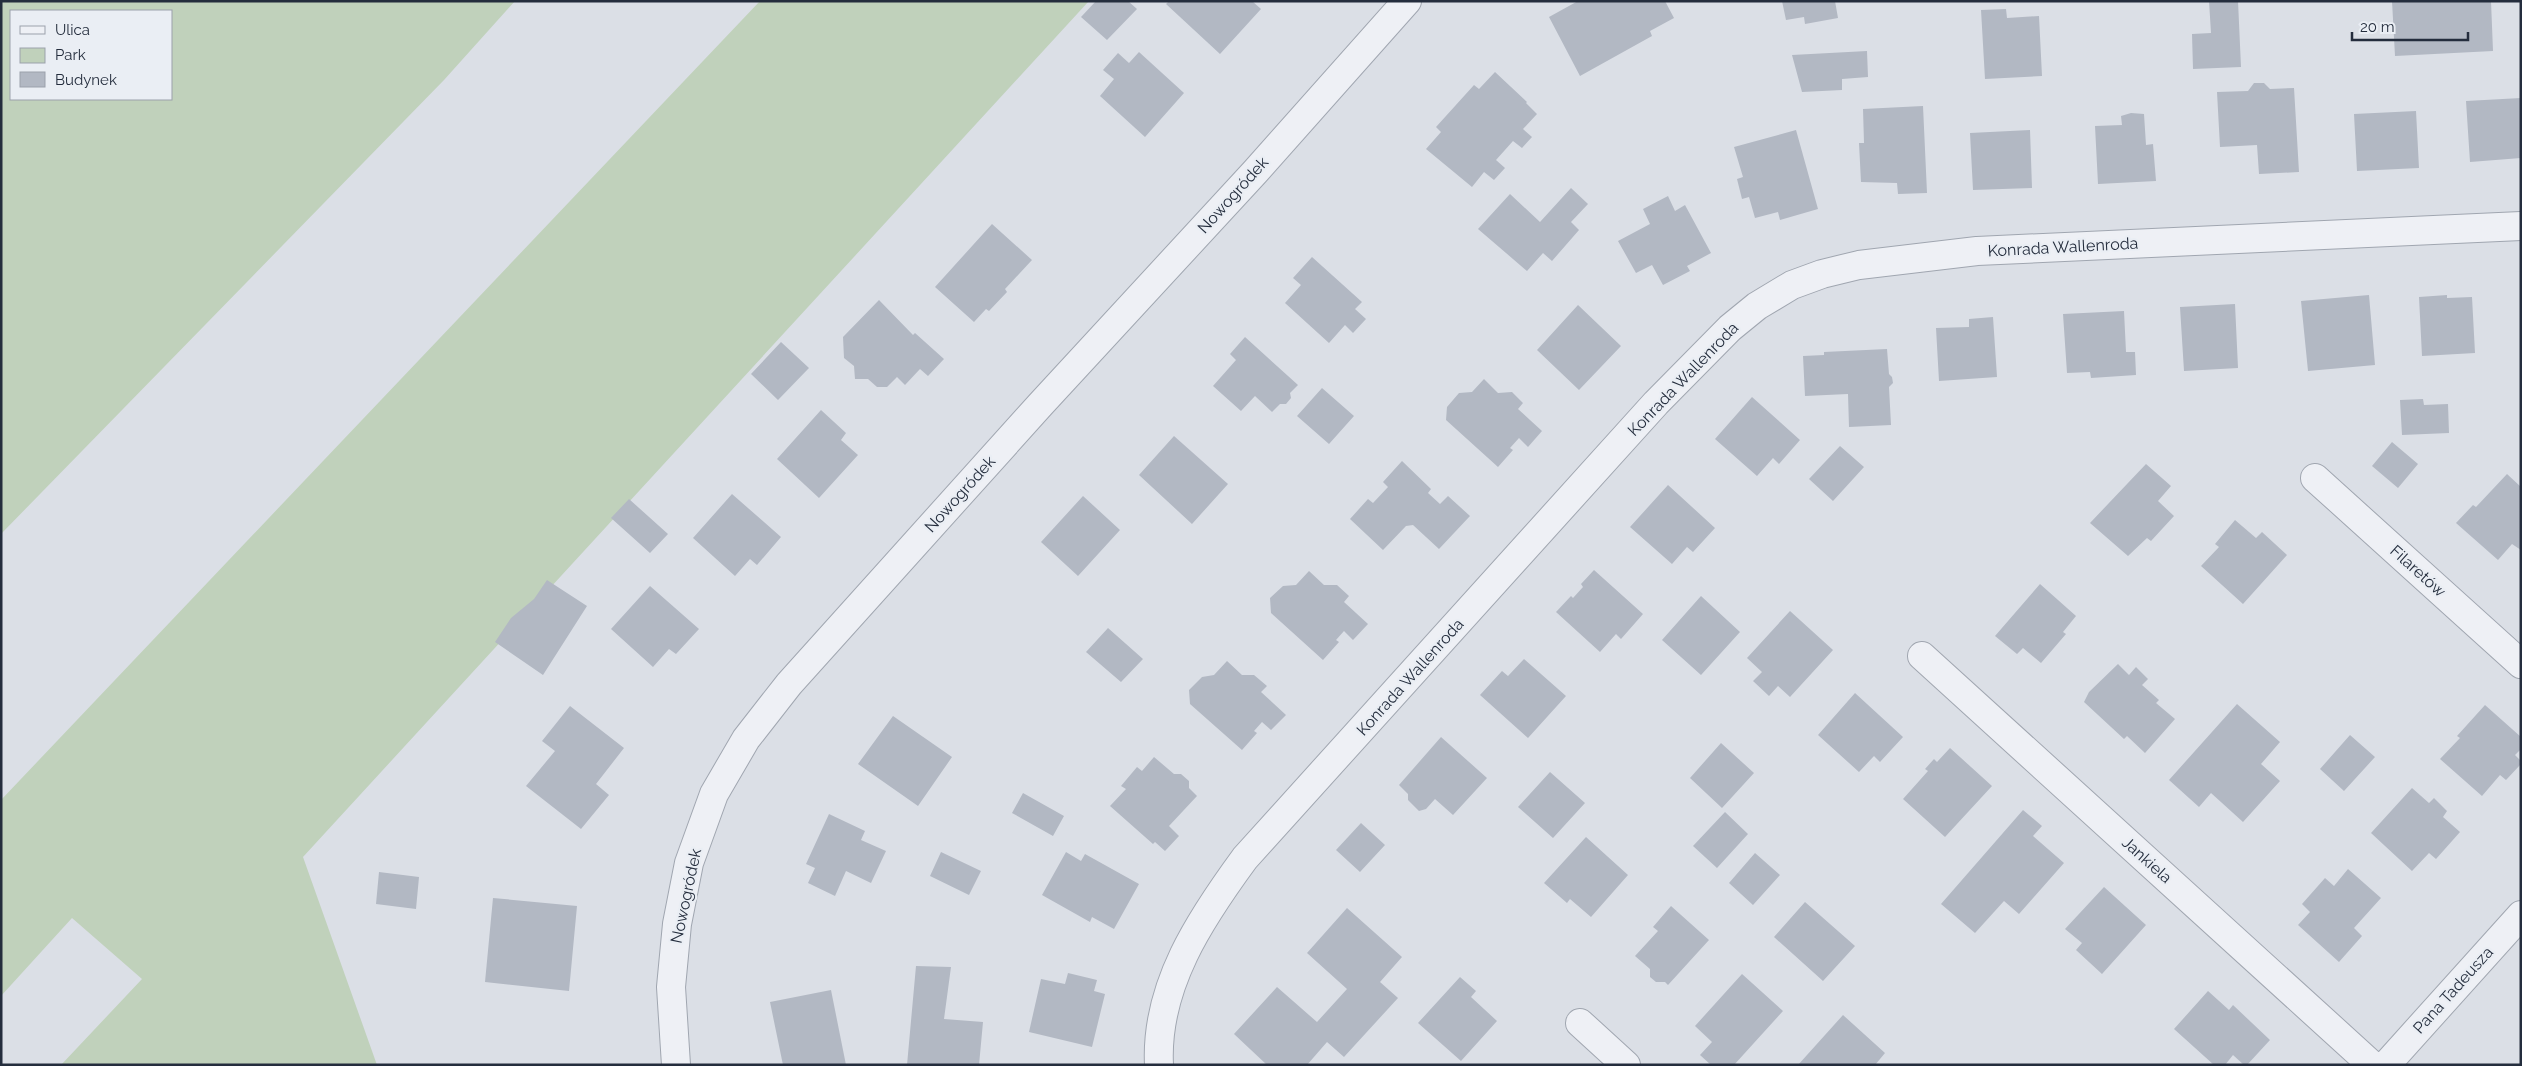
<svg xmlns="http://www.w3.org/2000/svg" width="2522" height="1066" font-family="Raleway,sans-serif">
  <rect width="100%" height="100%" fill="#dbdfe6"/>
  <!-- green -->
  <path fill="#c0d1bb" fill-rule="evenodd" d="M1 1H515L444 80 1 534ZM11 11H171V99H11Z
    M760 1H1089L303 857 377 1065H61L142 979 72 918 1 996V800Z"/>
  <!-- building -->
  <path fill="#b2b8c3" d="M1096 1H1128L1137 9 1107 40 1081 17Z
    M1169 1H1252L1261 9 1220 54 1166 4Z
    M1578 1H1665L1674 18 1650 31 1652 36 1580 76 1549 17Z
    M1782 1H1835L1838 18 1805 24 1804 17 1786 20Z
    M2209 1H2238L2241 67 2193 69 2192 34 2211 33Z
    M2392 1H2491L2493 51 2395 56Z
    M2006 9 2007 18 2039 16 2042 76 1985 79 1981 10Z
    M1867 51 1868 77 1842 79V90L1802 92 1792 55Z
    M1139 52 1184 93 1145 137 1100 96 1114 79 1103 70 1118 53 1129 63Z
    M1495 72 1527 102 1526 103 1537 114 1523 129 1532 137 1522 148 1513 141 1496 160 1505 168 1494 180 1484 172 1472 187 1426 149 1441 132 1436 127 1474 85 1479 89Z
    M2254 83H2264L2270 89 2294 88 2299 172 2259 174 2257 145 2220 147 2217 92 2248 91Z
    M2521 98V158L2470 162 2466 101Z
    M1923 106 1927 193 1898 194 1897 183 1861 182 1859 143H1864L1863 109Z
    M2416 111 2419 168 2357 171 2354 114Z
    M2131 113 2144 114 2146 145 2153 144 2156 181 2098 184 2095 126 2122 125 2121 116Z
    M1796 130 1818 209 1780 220 1778 212 1755 218 1749 197 1742 199 1737 179 1743 177 1734 147Z
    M2030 130 2032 188 1973 190 1970 133Z
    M1571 188 1588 204 1571 222 1579 230 1552 261 1543 253 1527 271 1478 229 1510 194 1540 222Z
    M1668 196 1675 211 1685 205 1711 253 1687 266 1690 271 1663 285 1652 265 1636 273 1618 241 1650 224 1643 209Z
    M992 224 1032 260 1005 289 1007 292 989 311 986 309 974 322 935 287Z
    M1312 257 1362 302 1355 309 1366 319 1353 333 1345 325 1329 343 1285 303 1301 285 1293 278Z
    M2369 295 2375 365 2308 371 2301 301Z
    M2447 295V298L2472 297 2475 353 2422 356 2419 297Z
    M879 300 913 335 915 333 944 359 928 376 920 369 905 385 897 377 887 387H877L868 379H855L854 366 844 358 843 337Z
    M2235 304 2238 368 2184 371 2180 307Z
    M1578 305 1621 346 1579 390 1537 350Z
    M2124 311 2126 352H2135L2136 375 2091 378 2090 372 2067 373 2063 314Z
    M1993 317 1997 377 1939 381 1936 328 1969 327V319Z
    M1245 337 1298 385 1290 393 1291 398 1286 404H1280L1272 412 1255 396 1241 411 1213 386 1236 360 1230 354Z
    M781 342 809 368 778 400 751 374Z
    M1887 349 1889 374 1892 377 1893 383 1889 387 1891 425 1849 427 1848 394 1805 396 1803 356 1824 355V352Z
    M1484 379 1498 393 1512 392 1523 403 1518 409 1542 431 1528 447 1519 438 1510 448 1513 450 1498 467 1446 420 1447 407 1459 393 1472 392Z
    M1322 388 1354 416 1329 444 1297 416Z
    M1752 397 1800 440 1779 464 1773 458 1757 476 1715 439Z
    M2423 399 2424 405 2448 404 2449 433 2402 435 2400 400Z
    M821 410 846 433 841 440 858 455 819 498 777 459Z
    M1174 436 1228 484 1192 524 1139 475Z
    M2392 442 2418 464 2398 488 2372 466Z
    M1840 446 1864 467 1833 501 1809 479Z
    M1402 461 1431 489 1428 493 1440 504 1448 496 1470 516 1439 549 1413 525 1406 526 1383 550 1350 519 1368 499 1373 503 1388 487 1383 482Z
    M2146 464 2171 486 2158 501 2174 516 2151 541 2147 538 2128 556 2090 523Z
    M2507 474 2521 487V550L2512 544 2498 560 2456 523 2473 505 2476 507Z
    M1668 485 1715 528 1693 552 1687 547 1672 564 1630 527Z
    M732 494 781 537 757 565 750 559 735 576 693 538Z
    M1083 496 1120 530 1078 576 1041 542Z
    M629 499 668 534 650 553 611 518Z
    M2235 520 2256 538 2262 532 2287 555 2243 604 2201 566 2219 547 2215 544Z
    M1594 570 1643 614 1621 639 1616 634 1600 652 1556 612 1571 596 1573 598 1583 587 1581 584Z
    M1309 571 1324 585H1337L1349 596 1344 602 1368 624 1353 640 1344 631 1336 640 1339 642 1323 660 1271 613 1270 598 1283 586 1296 585Z
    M547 580 587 606 543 675 495 642 511 618 534 599Z
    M2040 584 2076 616 2063 632 2066 634 2041 663 2023 648 2017 654 1995 636Z
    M650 586 699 629 676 654 669 649 653 667 611 629Z
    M1701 596 1740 632 1701 675 1662 640Z
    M1790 611 1833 650 1790 697 1778 686 1769 696 1753 681 1762 672 1747 658Z
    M1108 628 1143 659 1121 682 1086 652Z
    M1524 659 1566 696 1528 738 1480 695 1502 671 1508 676Z
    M1227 661 1242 675H1254L1267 686 1261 692 1286 715 1271 730 1262 722 1254 731 1257 733 1242 750 1190 704 1189 690 1202 677 1214 675Z
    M2118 664 2129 675 2136 667 2148 679 2142 685 2159 700 2156 703 2175 719 2145 753 2127 736 2124 739 2084 702 2089 692Z
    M1855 693 1903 737 1880 762 1874 756 1859 772 1818 735Z
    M2237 704 2280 742 2261 764 2280 781 2243 822 2211 793 2199 807 2169 780Z
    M2485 705 2521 737V749L2515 755 2521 761V764L2506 780 2500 775 2482 796 2440 759 2460 738 2457 736Z
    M570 706 624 748 596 784 609 795 581 829 526 786 555 751 542 741Z
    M893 716 952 757 918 806 858 764Z
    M2350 735 2375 757 2344 791 2320 769Z
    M1441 737 1487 778 1453 815 1435 799 1426 809 1419 811 1408 800V794L1399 785Z
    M1721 743 1754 773 1722 808 1690 778Z
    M1950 748 1992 786 1945 837 1903 799 1928 771 1925 769 1934 759 1937 762Z
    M1154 757 1174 774H1181L1189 781V788L1197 796 1169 826 1179 836 1165 851 1155 842 1153 844 1110 806 1126 789 1121 786 1137 767 1142 771Z
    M1550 772 1585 803 1553 838 1518 807Z
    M2412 788 2429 803 2434 798 2447 811 2443 817 2460 832 2436 859 2429 853 2412 871 2371 833Z
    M1023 793 1064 816 1053 836 1012 813Z
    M2023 810 2042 826 2033 836 2064 863 2019 914 2004 901 1975 933 1941 904Z
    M1725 812 1748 834 1717 868 1693 846Z
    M829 814 865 831 861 840 886 851 871 883 846 871 835 896 808 883 815 868 806 864Z
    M1361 823 1385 845 1360 872 1336 850Z
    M1586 837 1628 875 1591 917 1570 899 1567 903 1544 883Z
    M941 852 981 871 969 895 930 876Z
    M1066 852 1081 861 1085 854 1139 884 1114 929 1092 917 1090 922 1042 895Z
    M1755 853 1780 875 1753 905 1729 883Z
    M2348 869 2381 898 2354 928 2362 936 2339 962 2298 925 2310 912 2302 904 2325 878 2334 886Z
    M379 872 419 877 416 909 376 904Z
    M2104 887 2146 925 2102 974 2076 950 2082 943 2065 929Z
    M493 898 577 906 569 991 485 982Z
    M1805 902 1855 946 1823 981 1774 937Z
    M1671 906 1709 940 1668 985 1665 982H1656L1650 977V969L1635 956 1658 931 1653 927Z
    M1347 908 1402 957 1380 982 1398 998 1344 1057 1327 1042 1307 1065H1267L1234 1034 1277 987 1317 1022 1347 989 1307 953Z
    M916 966 951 967 944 1019 983 1022 979 1065H907Z
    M1068 973 1097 980 1094 991 1105 994 1092 1047 1029 1032 1041 979 1065 984Z
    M1742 974 1783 1011 1734 1065H1711L1700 1055 1712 1042 1695 1026Z
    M1460 977 1476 991 1471 997 1497 1021 1461 1061 1418 1023Z
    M831 990 846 1065H783L770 1002Z
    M2208 991 2229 1010 2233 1005 2270 1040 2247 1065H2244L2233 1055 2225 1065H2214L2174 1029Z
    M1843 1015 1885 1053 1875 1065H1798Z"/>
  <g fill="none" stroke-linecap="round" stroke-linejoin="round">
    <defs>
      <path id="minor" d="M2315 478 2521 664
        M1922 656 2372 1065
        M1580 1023 1626 1065
        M676 1065 671 987 677 924 689 863 714 794 746 739 789 684 1040 405 1255 172 1407 1
        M1159 1065C1155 986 1201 918 1245 858L1656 403 1730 328 1757 306 1792 285 1822 274 1859 265 1977 251 2521 226
        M2386 1065 2521 915"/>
    </defs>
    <!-- minor casing -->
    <use href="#minor" stroke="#a0a6b0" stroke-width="30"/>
    <!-- minor -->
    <use href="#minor" stroke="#eef0f5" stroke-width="28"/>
  </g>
  <g text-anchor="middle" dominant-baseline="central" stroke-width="4.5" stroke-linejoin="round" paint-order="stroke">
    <!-- street labels -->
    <g font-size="16" fill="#242d3d" stroke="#eaeef4">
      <text transform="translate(1233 195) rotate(-48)">Nowogródek</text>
      <text transform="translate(2063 247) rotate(-3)">Konrada Wallenroda</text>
      <text transform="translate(1683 379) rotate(-46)">Konrada Wallenroda</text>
      <text transform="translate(960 494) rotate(-48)">Nowogródek</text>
      <text transform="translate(2418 571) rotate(42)">Filaretów</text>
      <text transform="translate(1410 677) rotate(-48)">Konrada Wallenroda</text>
      <text transform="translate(2147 860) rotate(42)">Jankiela</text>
      <text transform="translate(686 896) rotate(-78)">Nowogródek</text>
      <text transform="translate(2453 990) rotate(-48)">Pana Tadeusza</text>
    </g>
  </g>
  <!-- border -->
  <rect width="2522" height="1066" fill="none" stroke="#242d3d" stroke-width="5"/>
  <!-- legend -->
  <rect x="10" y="10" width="162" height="90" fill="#eaeef4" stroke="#9ba1ab"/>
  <rect x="20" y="26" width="25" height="8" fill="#eef0f5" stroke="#9ba1ab"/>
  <text x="55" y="35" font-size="15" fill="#242d3d">Ulica</text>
  <rect x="20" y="48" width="25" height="15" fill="#c0d1bb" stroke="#9ba1ab"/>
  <text x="55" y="60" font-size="15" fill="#242d3d">Park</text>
  <rect x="20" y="72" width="25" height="15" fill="#b2b8c3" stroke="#9ba1ab"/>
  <text x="55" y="85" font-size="15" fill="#242d3d">Budynek</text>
  <!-- scale -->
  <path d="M2352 32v8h116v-8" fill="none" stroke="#242d3d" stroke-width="2.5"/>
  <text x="2360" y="32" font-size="15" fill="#242d3d" stroke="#eaeef4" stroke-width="4" paint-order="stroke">20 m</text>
</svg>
